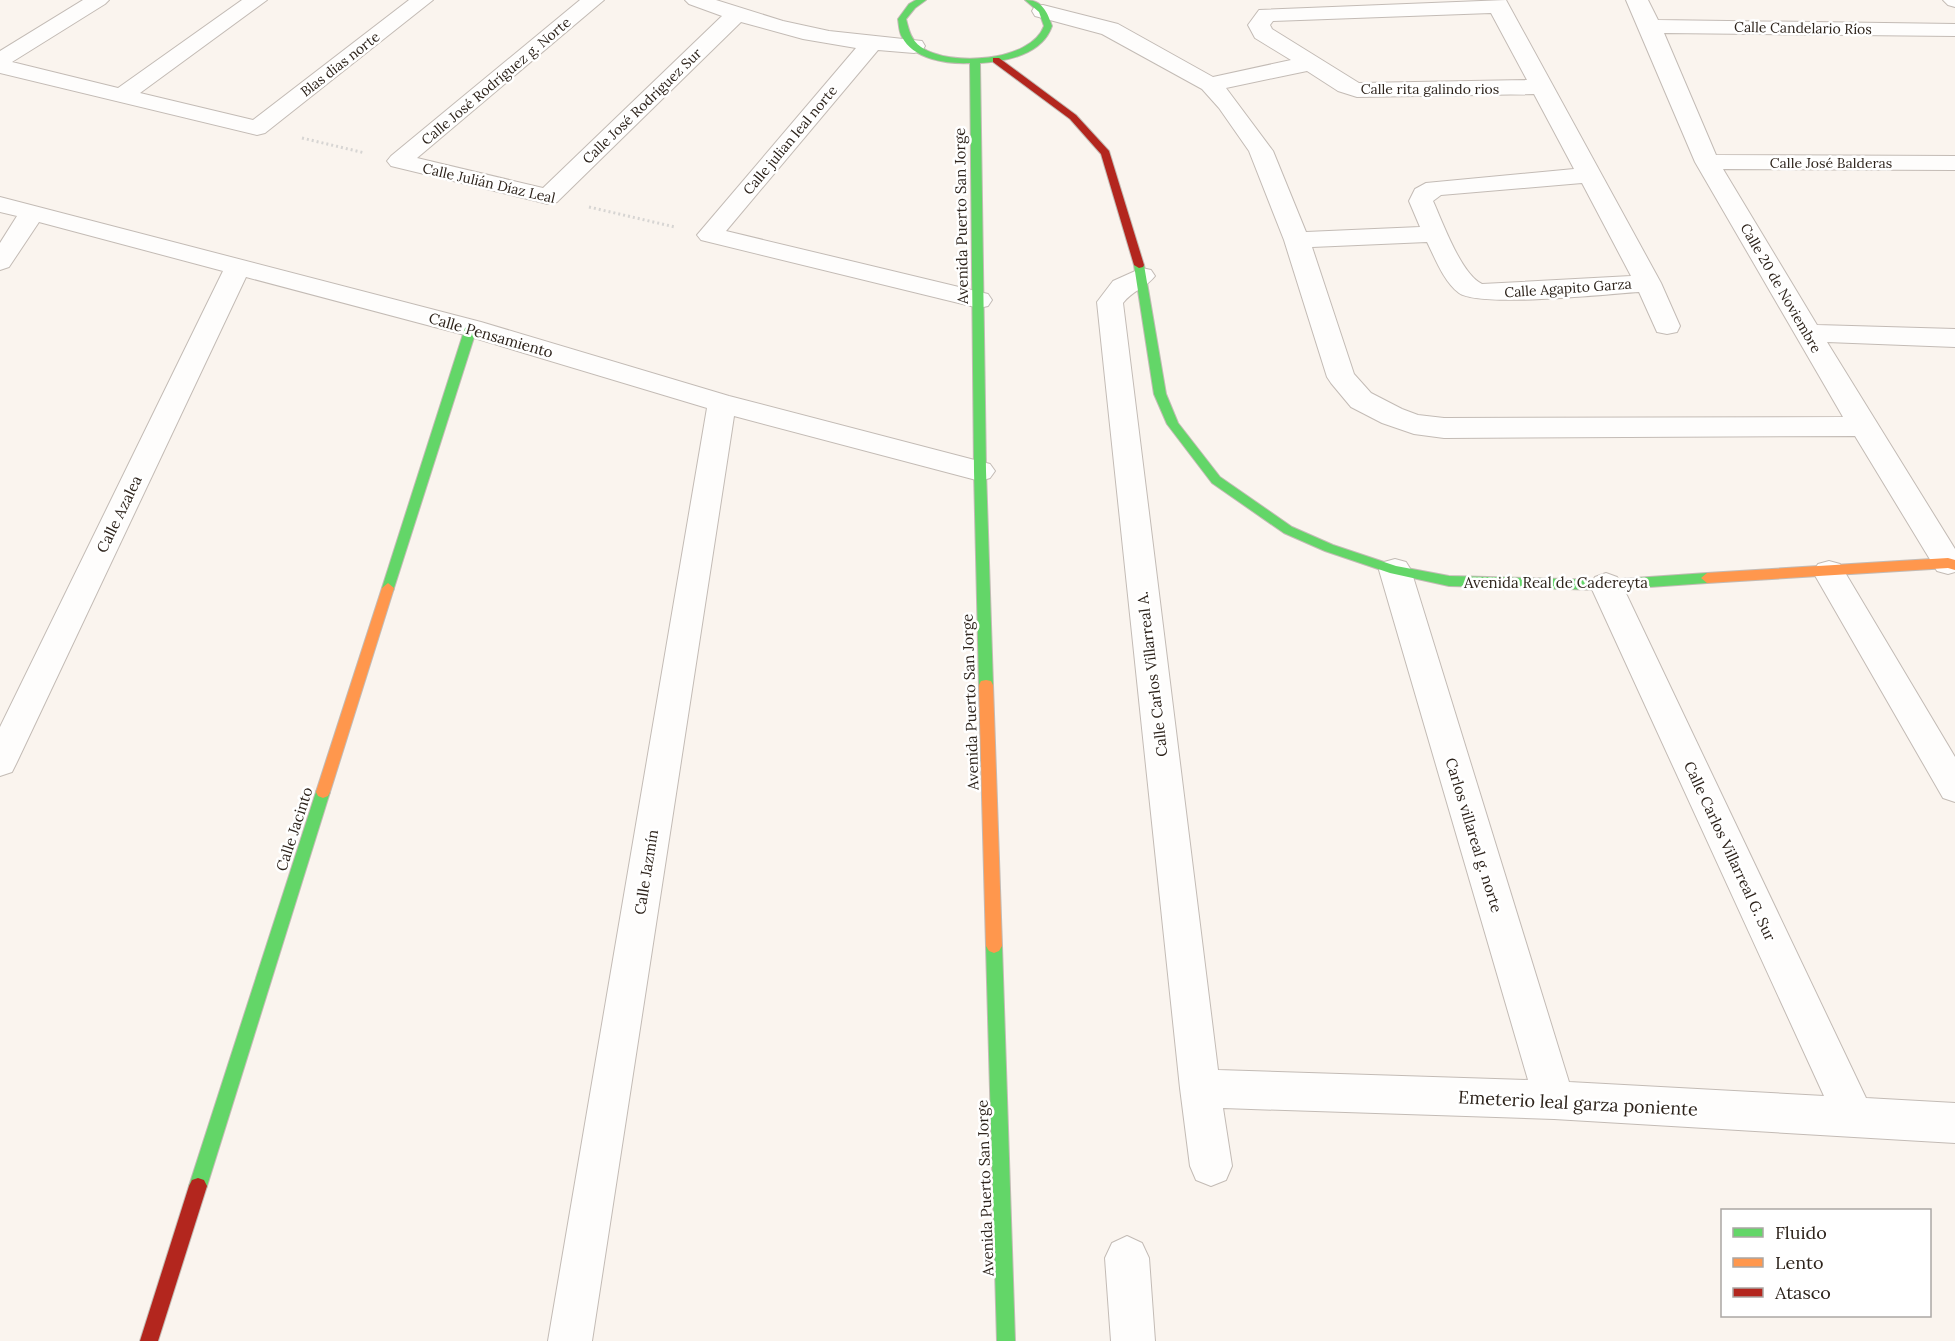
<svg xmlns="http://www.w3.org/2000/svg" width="1955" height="1341" font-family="Lora,serif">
  <rect width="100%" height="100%" fill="#faf4ee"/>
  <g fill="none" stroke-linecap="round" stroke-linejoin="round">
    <defs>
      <path id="street" d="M83 0H109L105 4 12 62 118 88 242 0H267L140 93 253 120 409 0H433L265 133 257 135 0 73V51Z
        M580 0H604L417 158 543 188 722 16 689 4 685 0H716L783 21 829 31 922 41 925 46 922 51 914 53 878 50 726 231 988 294 992 300 988 306 979 308 701 240 697 235 856 48 803 39 741 22 557 202 548 204 391 166 387 161 391 156Z
        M1506 0 1661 283 1680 326 1677 332 1667 334 1657 332 1639 292C1606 294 1480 308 1459 293 1444 282 1435 258 1427 242L1312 247 1354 374 1371 393 1402 409 1418 415 1444 418 1843 417 1695 162 1626 0H1648L1658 20 1955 24V36L1664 33 1716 155 1955 156V170L1723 169 1817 325 1955 329V347L1827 342 1955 549V572L1948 574 1937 571 1855 436 1444 438 1414 434 1382 423 1351 407 1331 383 1327 377 1284 240 1249 151 1219 108 1202 89 1102 34 1035 16 1032 11 1035 6 1043 5 1118 24 1213 77 1291 60 1255 38 1248 25 1259 10ZM1491 13 1527 80 1359 83 1272 29 1270 25 1273 21ZM1307 71 1338 91 1357 97 1534 94 1574 169 1426 183 1415 189 1409 201 1420 227 1306 232 1273 151 1226 88ZM1582 183 1631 276 1482 284C1461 274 1443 223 1433 201L1441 195Z
        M1943 0H1955V7L1948 5Z
        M0 197 481 322 729 396 990 464 995 471 990 478 980 481 734 416 592 1341H548L707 408 461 334 246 277 17 762 12 772 0 776V727L223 271 39 222 9 267 0 270V243L17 216 0 212Z
        M1142 268 1151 270 1155 276C1147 287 1132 291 1123 303L1218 1070 1528 1080 1379 570 1384 562 1395 559 1406 562 1411 570 1569 1082 1824 1096 1590 585 1595 577 1606 573 1617 577 1622 585 1866 1098 1955 1103V1143L1554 1119 1223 1108 1232 1166 1226 1180 1211 1186 1196 1180 1190 1166 1180 1088 1097 302 1113 281Z
        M1829 561 1840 564 1955 757V802L1943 798 1813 572 1818 564Z
        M1127 1236 1142 1243 1149 1258 1155 1341H1111L1105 1258 1112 1243Z"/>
      <path id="fast" d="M916 0H926L915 8 906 19C909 31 911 40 921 47 949 67 1031 62 1044 26L1039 12 1025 0C1042 0 1047 11 1052 26 1042 55 1007 61 980 63L986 471 993 685 991 689H981L979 685 974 471 970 63C948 64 914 60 902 37 899 32 899 25 898 19L909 4Z
        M1139 262 1144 265 1166 394 1178 423 1220 477 1292 527 1333 545 1396 566 1449 576 1606 580 1707 573 1713 578 1707 583 1606 590 1449 586 1390 573 1325 551 1284 533 1212 483 1167 424 1154 394 1134 265Z
        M471 325 477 328 394 588 393 591H383L382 588 465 328Z
        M323 786 328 788 330 792 207 1186 204 1192 198 1194 192 1192 189 1186 316 792 318 788Z
        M994 939 999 941 1002 946 1015 1341H997L986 946 989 941Z"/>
      <path id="slow" d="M1948 558 1955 560V570L1948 568 1707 583 1701 578 1707 573Z
        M388 583 394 588 330 792 328 796 323 798 318 796 316 792 382 588Z
        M986 680 991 681 993 685 1002 946 999 951 994 953 989 951 986 946 979 685 981 681Z"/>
      <path id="jam" d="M993 58H999L1076 115 1109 151 1144 265 1143 267 1139 268 1134 265 1101 154 1070 119 993 62Z
        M198 1178 204 1180 207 1186 158 1341H140L189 1186 192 1180Z"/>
    </defs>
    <!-- street casing -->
    <use href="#street" stroke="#c3bbb5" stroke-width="2"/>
    <!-- fast casing -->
    <use href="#fast" stroke="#c3bbb5" stroke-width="2"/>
    <!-- slow casing -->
    <use href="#slow" stroke="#c3bbb5" stroke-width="2"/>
    <!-- jam casing -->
    <use href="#jam" stroke="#c3bbb5" stroke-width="2"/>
    <!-- path -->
    <path stroke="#d7d5d3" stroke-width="3" stroke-dasharray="2 3" stroke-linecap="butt" d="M302 138 365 153
      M589 207 675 227"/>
    <!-- street -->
    <use href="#street" fill="#fefdfc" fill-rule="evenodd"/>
    <!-- fast -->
    <use href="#fast" fill="#63d668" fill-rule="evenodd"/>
    <!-- slow -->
    <use href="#slow" fill="#ff974d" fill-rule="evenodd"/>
    <!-- jam -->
    <use href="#jam" fill="#b3261e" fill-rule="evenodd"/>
  </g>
  <g text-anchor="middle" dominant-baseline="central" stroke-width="5" stroke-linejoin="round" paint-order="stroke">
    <!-- far-street labels -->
    <g font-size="14" fill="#2d231b" stroke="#fff">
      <text transform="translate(1803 28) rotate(1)">Calle Candelario Ríos</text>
      <text transform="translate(340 64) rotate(-38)">Blas dias norte</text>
      <text transform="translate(496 81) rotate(-40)">Calle José Rodríguez g. Norte</text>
      <text x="1430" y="89">Calle rita galindo rios</text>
      <text transform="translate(642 106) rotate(-44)">Calle José Rodríguez Sur</text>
      <text transform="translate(790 140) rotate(-50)">Calle julian leal norte</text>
      <text x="1831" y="163">Calle José Balderas</text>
      <text transform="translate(489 183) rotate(13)">Calle Julián Díaz Leal</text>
      <text transform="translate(1568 288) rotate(-4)">Calle Agapito Garza</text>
      <text transform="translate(1781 288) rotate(60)">Calle 20 de Noviembre</text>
    </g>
    <!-- street labels -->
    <g font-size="15" fill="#2d231b" stroke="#fff">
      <text transform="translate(961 216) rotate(-91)">Avenida Puerto San Jorge</text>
      <text transform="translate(491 335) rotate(16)">Calle Pensamiento</text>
      <text transform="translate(119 514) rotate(-64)">Calle Azalea</text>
      <text x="1556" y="582">Avenida Real de Cadereyta</text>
      <text transform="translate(1152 674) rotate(-97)">Calle Carlos Villarreal A.</text>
      <text transform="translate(970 702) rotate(-92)">Avenida Puerto San Jorge</text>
      <text transform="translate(294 829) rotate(-72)">Calle Jacinto</text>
      <text transform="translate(1474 835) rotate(73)">Carlos villareal g. norte</text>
      <text transform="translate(1730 851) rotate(65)">Calle Carlos Villarreal G. Sur</text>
      <text transform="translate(646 872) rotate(-81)">Calle Jazmín</text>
      <text transform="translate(985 1188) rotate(-92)">Avenida Puerto San Jorge</text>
    </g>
    <!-- near-street labels -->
    <g font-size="18" fill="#2d231b" stroke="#fff">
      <text transform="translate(1578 1103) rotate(3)">Emeterio leal garza poniente</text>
    </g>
  </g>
  <!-- legend -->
  <rect x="1721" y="1209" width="210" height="108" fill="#ffffff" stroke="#aba7a4" stroke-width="1.5"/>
  <rect x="1733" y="1228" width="30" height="9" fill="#63d668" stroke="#aba7a4" stroke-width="1.5"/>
  <text x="1775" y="1239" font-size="18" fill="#2d231b">Fluido</text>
  <rect x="1733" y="1258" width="30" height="9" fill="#ff974d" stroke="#aba7a4" stroke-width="1.5"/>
  <text x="1775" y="1269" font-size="18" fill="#2d231b">Lento</text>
  <rect x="1733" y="1288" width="30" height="9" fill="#b3261e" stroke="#aba7a4" stroke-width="1.5"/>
  <text x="1775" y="1299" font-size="18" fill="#2d231b">Atasco</text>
</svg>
